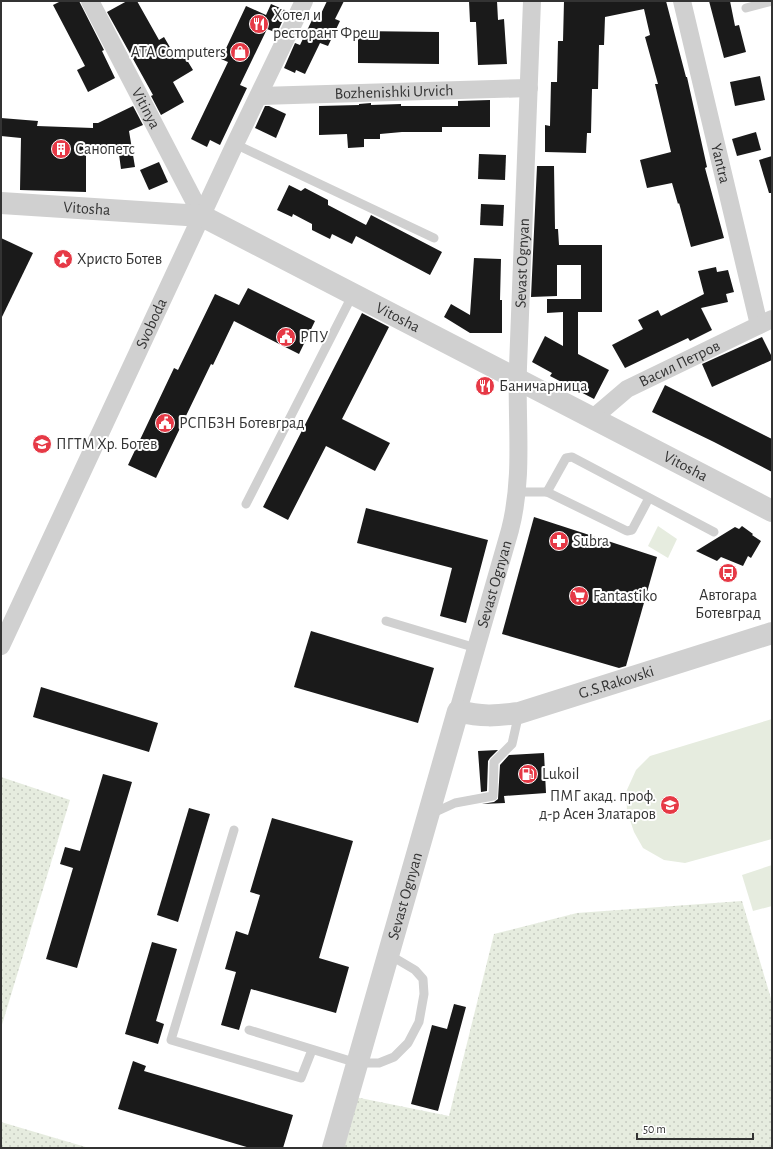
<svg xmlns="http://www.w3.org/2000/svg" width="773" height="1149" font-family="'Alegreya Sans',sans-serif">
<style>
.grass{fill:url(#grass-dots)}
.park{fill:#e6ecdf}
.building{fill:#1a1a1a}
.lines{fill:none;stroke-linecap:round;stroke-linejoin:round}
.service{stroke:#d0d0d0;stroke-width:9}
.minor{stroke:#d0d0d0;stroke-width:18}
.tertiary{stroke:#d0d0d0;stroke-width:22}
.labels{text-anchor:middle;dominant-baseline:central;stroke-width:4;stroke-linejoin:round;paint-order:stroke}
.poi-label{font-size:16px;fill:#333;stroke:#fff;text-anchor:start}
.street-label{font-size:16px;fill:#333;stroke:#fff}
</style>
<defs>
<pattern id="grass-dots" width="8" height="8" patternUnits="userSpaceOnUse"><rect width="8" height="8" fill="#e6ecdf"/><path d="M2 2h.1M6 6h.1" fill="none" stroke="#c6cbc0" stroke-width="1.8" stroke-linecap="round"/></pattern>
</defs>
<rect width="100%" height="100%" fill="#fff"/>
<!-- grass -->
<g class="grass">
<path d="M1 777 70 800 1 1028Z"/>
<path d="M742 901 772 1002V1148H341L355 1097 449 1116 494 934 577 913Z"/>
<path d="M1 1122 89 1148H1Z"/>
</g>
<!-- park -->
<g class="park">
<path d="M658 526 677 539 668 558 648 546Z"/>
<path d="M772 719V839L685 863 664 860 643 848 634 832 627 811 626 792 636 770 650 756Z"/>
<path d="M772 865V906L753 911 742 875Z"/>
</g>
<!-- building -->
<g class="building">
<path d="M61 1H79L104 50 102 51 115 78 88 92 77 70 85 66 53 5Z"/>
<path d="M127 1H137L159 40 164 37 175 56 182 52 193 70 173 82 184 102 161 115 151 96 153 95 107 12Z"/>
<path d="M327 1H344L335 19 340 21 328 46 320 43 305 74 296 70 295 73 284 68 295 43 300 45 313 18 318 20Z"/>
<path d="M469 1H497L498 20 504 19 507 64 478 65 476 22H470Z"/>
<path d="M564 1H666L686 77H687L707 167 705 168 724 238 691 247 679 203 678 204 672 183 647 188 640 160 671 152 655 84H658L645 37 650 35 644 9 605 17 604 45H599L598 89H592L591 133H587L586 153 545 152V125L550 126 551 82H557L558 41H563Z"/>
<path d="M709 1H730L735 26 739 25 746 52 724 58Z"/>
<path d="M271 4 287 11 277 33 267 29 240 85 247 88 220 145 210 140 207 147 191 139 228 62 221 59 246 6 266 15Z"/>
<path d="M358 31 439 32V64L358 63Z"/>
<path d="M760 76 765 100 735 106 730 82Z"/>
<path d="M490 100V127H442V132H402L380 134V139H364V147L348 148 347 134 319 135V106L359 105V104L371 103V105L401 104V106H458V101Z"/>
<path d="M133 106 143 125 129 131 135 167 121 169 118 147 86 145V192L20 190 21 138 1 136V118L38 121 37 126 93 128V123H98Z"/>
<path d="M265 106H269L286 114 276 138 255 128Z"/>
<path d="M756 132 761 150 737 156 732 139Z"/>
<path d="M479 154 506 155 505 180 478 179Z"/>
<path d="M772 156V193H769L759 160Z"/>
<path d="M159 162 168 182 149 190 140 170Z"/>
<path d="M537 166H554L555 229H558L559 245H602V312H578V354L609 370 594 399 550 376 552 373 532 362 545 336 563 346V312L547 313V299H581V265H557V296L531 297Z"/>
<path d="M289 185 301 191 305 188 328 200V205L366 225 371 215 442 252 430 275 356 236 352 244 332 234 330 239 312 230V224L293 214 292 217 277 210Z"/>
<path d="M481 204 504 205 503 226 480 225Z"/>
<path d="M1 238 33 253 1 319Z"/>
<path d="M474 258 501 259 500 300H502V333H470L444 317 451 304 470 315Z"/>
<path d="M716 267 717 272 728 270 734 292 726 294 728 302 701 308 712 330 690 341 688 338 625 368 612 345 643 329 638 320 658 310 661 316 704 294 698 271Z"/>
<path d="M248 288 315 321 299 354 234 321 213 365 211 364 156 478 128 465 174 368 178 370 215 294 239 305Z"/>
<path d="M362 313 389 327 342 419 390 443 375 471 326 446 288 520 263 507Z"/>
<path d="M762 337 772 357V360L712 387 702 364Z"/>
<path d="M665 385 772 439V472L714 442 652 412Z"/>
<path d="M366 508 488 540 466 623 440 616 452 568 357 543Z"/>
<path d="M534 517 657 557 626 666 619 668 502 634Z"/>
<path d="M742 526 753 534 752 535 761 541 751 558 748 556 743 566 721 557 717 561 696 551 735 527 739 529Z"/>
<path d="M311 631 434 668 418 723 294 687Z"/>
<path d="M41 687 158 723 149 752 33 717Z"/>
<path d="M498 750 490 758 488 761 487 791 481 792 478 751Z"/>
<path d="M544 753 546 793 504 796 505 803 482 804 494 802 498 799 500 765 509 755Z"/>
<path d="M103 774 132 782 77 968 46 959 73 868 60 864 65 847 80 851Z"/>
<path d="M189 808 210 814 178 922 157 915Z"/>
<path d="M272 818 353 841 319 958 349 967 336 1013 251 989 239 1030 221 1025 236 972 225 969 236 931 248 935 260 895 250 892Z"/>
<path d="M152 942 177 949 156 1021 164 1024 158 1044 125 1034Z"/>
<path d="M454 1004 466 1007 438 1111 411 1104 432 1025 447 1029Z"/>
<path d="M133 1061 146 1066 144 1071 293 1115 283 1148H250L118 1109Z"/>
</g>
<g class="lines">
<!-- service -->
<g class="service">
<path d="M746 8 772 1"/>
<path d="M235 144 434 238"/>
<path d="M517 492H547L627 531 632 530 649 498"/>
<path d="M547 492 566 458 572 457 714 532"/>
<path d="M246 504 353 294"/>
<path d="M386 621 476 648"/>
<path d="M431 814 455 803 493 796 494 762 512 744 519 713"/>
<path d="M234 830 171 1040 301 1078 312 1050"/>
<path d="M249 1030 357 1063H379L394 1057 408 1043 419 1022 424 994 423 979 415 970 388 954"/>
</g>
<!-- minor -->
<g class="minor">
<path id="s1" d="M90 1 202 216"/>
<path id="s2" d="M682 1 759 325"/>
<path id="s3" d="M260 96 529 88"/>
<path id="s4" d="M593 418 627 389 772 319"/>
<path id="s5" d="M1 646 235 144 304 1"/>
<path id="s6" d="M458 711 510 530C524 476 516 422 518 367 523 245 528 123 532 1"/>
</g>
<!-- tertiary -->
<g class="tertiary">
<path id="s7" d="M1 203 202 216 772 511"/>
<path id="s8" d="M333 1148 458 711C482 717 495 716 519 713L772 633"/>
</g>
</g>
<!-- icons -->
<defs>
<symbol id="restaurant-disc" viewBox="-11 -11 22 22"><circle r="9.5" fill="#e63946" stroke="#fff"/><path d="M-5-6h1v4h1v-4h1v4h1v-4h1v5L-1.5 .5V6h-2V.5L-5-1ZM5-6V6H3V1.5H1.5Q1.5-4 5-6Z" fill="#fff"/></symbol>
<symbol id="shop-disc" viewBox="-11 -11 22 22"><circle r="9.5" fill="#e63946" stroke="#fff"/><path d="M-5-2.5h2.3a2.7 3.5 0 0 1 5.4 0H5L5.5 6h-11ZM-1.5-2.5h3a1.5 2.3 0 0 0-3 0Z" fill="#fff"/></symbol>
<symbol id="building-disc" viewBox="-11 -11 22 22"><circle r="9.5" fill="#e63946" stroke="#fff"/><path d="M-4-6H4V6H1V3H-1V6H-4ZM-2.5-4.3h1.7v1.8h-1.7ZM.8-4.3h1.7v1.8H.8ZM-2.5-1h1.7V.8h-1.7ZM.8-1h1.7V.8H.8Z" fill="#fff"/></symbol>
<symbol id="sight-disc" viewBox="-11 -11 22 22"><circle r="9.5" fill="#e63946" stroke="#fff"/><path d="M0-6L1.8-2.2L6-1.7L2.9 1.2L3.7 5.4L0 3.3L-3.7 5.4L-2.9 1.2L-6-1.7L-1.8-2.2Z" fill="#fff"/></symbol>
<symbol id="civic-disc" viewBox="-11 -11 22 22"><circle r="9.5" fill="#e63946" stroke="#fff"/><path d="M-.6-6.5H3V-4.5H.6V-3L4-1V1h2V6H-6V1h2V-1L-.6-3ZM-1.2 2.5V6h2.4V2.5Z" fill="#fff"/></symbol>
<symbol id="school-disc" viewBox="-11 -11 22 22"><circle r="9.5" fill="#e63946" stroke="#fff"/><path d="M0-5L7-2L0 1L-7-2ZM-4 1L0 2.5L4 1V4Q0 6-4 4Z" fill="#fff"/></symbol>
<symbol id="pharmacy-disc" viewBox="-11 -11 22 22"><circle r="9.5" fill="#e63946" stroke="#fff"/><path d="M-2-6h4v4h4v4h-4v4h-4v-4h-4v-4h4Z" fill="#fff"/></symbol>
<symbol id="bus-disc" viewBox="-11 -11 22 22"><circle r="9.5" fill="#e63946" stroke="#fff"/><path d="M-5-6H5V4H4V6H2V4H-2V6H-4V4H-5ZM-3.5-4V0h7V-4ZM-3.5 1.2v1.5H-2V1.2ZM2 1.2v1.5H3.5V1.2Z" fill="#fff"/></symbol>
<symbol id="supermarket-disc" viewBox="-11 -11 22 22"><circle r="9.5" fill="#e63946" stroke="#fff"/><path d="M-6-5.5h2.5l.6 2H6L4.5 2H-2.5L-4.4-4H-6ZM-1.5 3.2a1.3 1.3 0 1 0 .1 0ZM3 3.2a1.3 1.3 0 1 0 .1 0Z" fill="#fff"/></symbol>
<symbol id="fuel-disc" viewBox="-11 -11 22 22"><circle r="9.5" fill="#e63946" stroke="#fff"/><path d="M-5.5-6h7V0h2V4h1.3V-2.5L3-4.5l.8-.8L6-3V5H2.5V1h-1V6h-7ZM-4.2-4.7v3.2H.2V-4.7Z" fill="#fff"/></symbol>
</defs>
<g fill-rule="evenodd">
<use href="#restaurant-disc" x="248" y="13" width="22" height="22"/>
<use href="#shop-disc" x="229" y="41" width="22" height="22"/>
<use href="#building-disc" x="50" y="138" width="22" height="22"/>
<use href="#sight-disc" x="52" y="248" width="22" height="22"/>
<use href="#civic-disc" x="275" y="326" width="22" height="22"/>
<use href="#restaurant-disc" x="474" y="375" width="22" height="22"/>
<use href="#civic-disc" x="154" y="412" width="22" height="22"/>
<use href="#school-disc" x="31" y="433" width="22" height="22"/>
<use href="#pharmacy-disc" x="548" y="530" width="22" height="22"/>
<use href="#bus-disc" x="717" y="562" width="22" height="22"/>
<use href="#supermarket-disc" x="568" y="585" width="22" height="22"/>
<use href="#fuel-disc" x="517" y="763" width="22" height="22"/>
<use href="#school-disc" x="659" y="794" width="22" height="22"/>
</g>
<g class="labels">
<!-- poi labels -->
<g class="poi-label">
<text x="273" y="15">Хотел и<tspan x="273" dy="18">ресторант Фреш</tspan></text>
<text x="226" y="52" text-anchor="end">ATA Computers</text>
<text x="75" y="149">Санопетс</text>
<text x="77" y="259">Христо Ботев</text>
<text x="300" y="337">РПУ</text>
<text x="499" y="386">Баничарница</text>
<text x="179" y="423">РСПБЗН Ботевград</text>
<text x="56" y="444">ПГТМ Хр. Ботев</text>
<text x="573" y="541">Subra</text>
<text x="728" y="595" text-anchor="middle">Автогара<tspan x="728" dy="18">Ботевград</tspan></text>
<text x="593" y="596">Fantastiko</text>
<text x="542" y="774">Lukoil</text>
<text x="656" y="796" text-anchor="end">ПМГ акад. проф.<tspan x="656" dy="18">д-р Асен Златаров</tspan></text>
</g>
<!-- street labels -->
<g class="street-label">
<text stroke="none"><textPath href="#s3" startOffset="134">Bozhenishki Urvich</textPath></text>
<text stroke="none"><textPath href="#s1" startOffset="121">Vitinya</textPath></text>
<text stroke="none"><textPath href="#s2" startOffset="167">Yantra</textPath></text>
<text stroke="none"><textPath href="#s7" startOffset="86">Vitosha</textPath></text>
<text stroke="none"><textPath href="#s6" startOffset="456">Sevast Ognyan</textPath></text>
<text stroke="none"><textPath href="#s7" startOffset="422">Vitosha</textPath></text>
<text stroke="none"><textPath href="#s5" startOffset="356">Svoboda</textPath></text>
<text stroke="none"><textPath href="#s4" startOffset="103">Васил Петров</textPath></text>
<text stroke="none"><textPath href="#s7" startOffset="746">Vitosha</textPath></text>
<text stroke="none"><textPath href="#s6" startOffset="132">Sevast Ognyan</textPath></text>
<text stroke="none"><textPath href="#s8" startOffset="618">G.S.Rakovski</textPath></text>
<text stroke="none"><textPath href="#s8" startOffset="262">Sevast Ognyan</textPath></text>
</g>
</g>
<!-- border -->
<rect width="773" height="1149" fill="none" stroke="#333333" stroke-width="4"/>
<!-- scale -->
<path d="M637 1133v6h116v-6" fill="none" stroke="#333333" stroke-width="2"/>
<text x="643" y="1133" font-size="12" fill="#333333" stroke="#ffffff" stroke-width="3" paint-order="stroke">50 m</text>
</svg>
